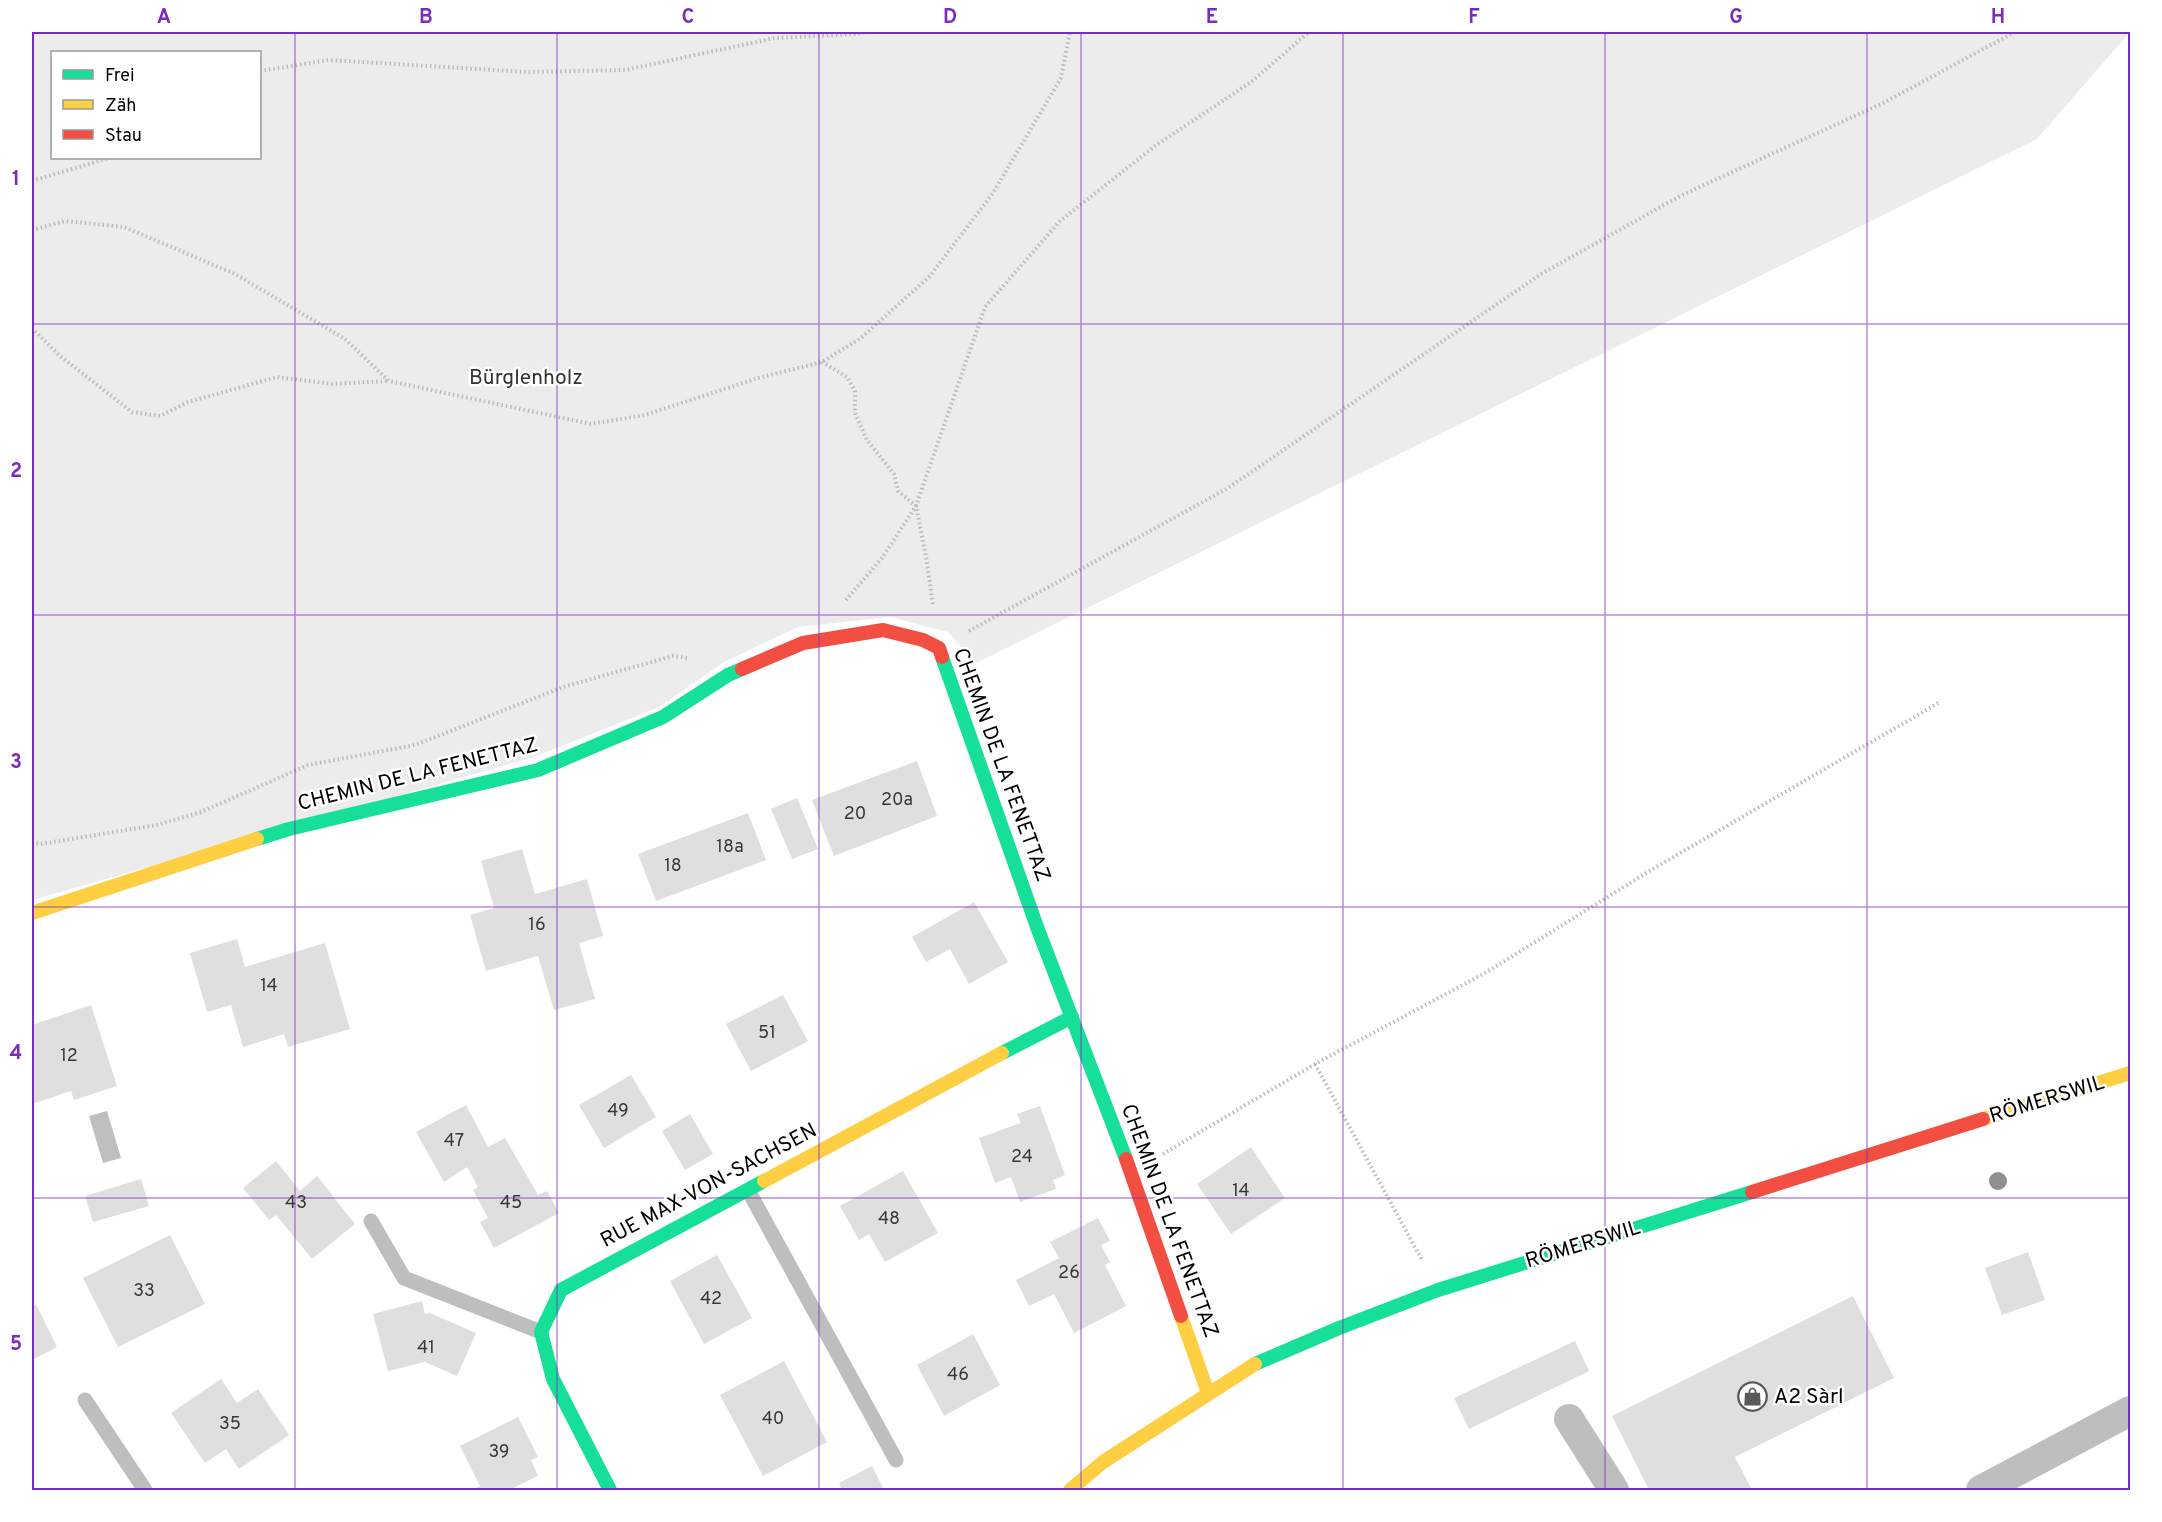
<svg xmlns="http://www.w3.org/2000/svg" width="2162" height="1522" font-family="Overpass,sans-serif">
<style>
.green{fill:#ececec;fill-rule:evenodd}
.water{fill:#bfbfbf}
.building{fill:#dfdfdf}
.lines{fill:none;stroke-linecap:round;stroke-linejoin:round}
.path{stroke:#b9b9b9;stroke-width:4;stroke-dasharray:1.5 3;stroke-linecap:butt}
.lane{stroke:#bebebe;stroke-width:15}
.street{stroke:#bebebe;stroke-width:30}
.fast{stroke:#16e098;stroke-width:14}
.slow{stroke:#ffcf43;stroke-width:14}
.jam{stroke:#f24e42;stroke-width:14}
.tree{fill:#8f8f8f}
.grid{fill:none;stroke:#7b2cbf;stroke-width:1.5;stroke-opacity:0.55}
.labels{text-anchor:middle;dominant-baseline:central;stroke-width:5;stroke-linejoin:round;paint-order:stroke}
.number-label{font-size:18px;fill:#383838}
.park-label{font-size:21px;fill:#333;stroke:#fff}
.street-label{font-size:21px;fill:#000;stroke:#fff}
.poi-label{font-size:21px;fill:#000;stroke:#fff;text-anchor:start}
.neatline{fill:none;stroke:#7b2cbf;stroke-width:2}
.grid-label{font-size:20px;text-anchor:middle;font-weight:bold;fill:#7b2cbf}
</style>
<rect width="100%" height="100%" fill="#fff"/>
<!-- green -->
<path class="green" d="M32 32H2130L2037 139 976 663 948 632 890 617 798 627 724 662 659 707 534 757 32 900ZM52 52H260V158H52Z"/>
<!-- water -->
<path class="water" d="M107 1111 121 1158 103 1163 89 1116Z"/>
<!-- building -->
<g class="building">
<path d="M917 761 937 816 834 856 812 800Z"/>
<path d="M797 798 818 849 792 859 771 809Z"/>
<path d="M748 813 766 860 656 901 638 854Z"/>
<path d="M522 849 535 894 587 879 603 936 579 943 595 999 554 1010 538 956 486 971 470 915 494 908 481 861Z"/>
<path d="M974 902 1008 962 969 984 950 949 926 962 912 937Z"/>
<path d="M237 939 245 967 325 943 350 1029 288 1047 284 1034 243 1047 231 1005 207 1012 190 953Z"/>
<path d="M783 995 808 1041 751 1071 726 1024Z"/>
<path d="M91 1005 117 1086 74 1100 71 1091 32 1104V1025Z"/>
<path d="M631 1075 656 1117 604 1148 579 1105Z"/>
<path d="M466 1105 488 1147 505 1138 538 1195 547 1191 559 1213 494 1248 480 1222 488 1218 473 1190 478 1187 467 1167 444 1182 416 1132Z"/>
<path d="M1040 1106 1065 1175 1053 1180 1056 1189 1020 1202 1011 1177 995 1183 979 1138 1021 1123 1017 1114Z"/>
<path d="M690 1114 713 1154 685 1170 662 1131Z"/>
<path d="M1251 1147 1285 1198 1231 1234 1197 1184Z"/>
<path d="M276 1161 300 1191 317 1176 355 1224 312 1259 276 1215 269 1220 243 1188Z"/>
<path d="M903 1171 938 1233 885 1262 869 1234 859 1240 840 1206Z"/>
<path d="M141 1179 149 1206 93 1222 85 1196Z"/>
<path d="M1098 1218 1110 1241 1101 1245 1110 1262 1105 1265 1126 1306 1074 1333 1054 1294 1029 1306 1016 1280 1059 1258 1050 1242Z"/>
<path d="M170 1235 205 1304 118 1347 83 1278Z"/>
<path d="M2028 1252 2045 1300 2002 1315 1985 1268Z"/>
<path d="M717 1255 752 1318 704 1344 670 1281Z"/>
<path d="M1853 1296 1894 1378 1735 1457 1752 1490H1649L1612 1416Z"/>
<path d="M422 1301 425 1314 430 1313 476 1333 457 1376 425 1362 388 1371 373 1314Z"/>
<path d="M36 1304 57 1347 32 1360V1307Z"/>
<path d="M973 1334 1000 1385 944 1416 917 1365Z"/>
<path d="M1575 1341 1589 1371 1469 1429 1454 1398Z"/>
<path d="M784 1361 827 1442 763 1476 720 1395Z"/>
<path d="M221 1379 237 1403 258 1389 289 1435 239 1469 226 1449 205 1463 171 1413Z"/>
<path d="M518 1417 538 1457 531 1460 538 1476 509 1490H472L480 1486 460 1446Z"/>
<path d="M872 1466 884 1490H842L839 1483Z"/>
</g>
<g class="lines">
<!-- path -->
<g class="path">
<path d="M260 71 329 60 527 72 625 70 775 38 855 34 867 32"/>
<path d="M32 181 109 158"/>
<path d="M32 230 65 221 124 227 235 274 345 339 389 381 591 424 645 415 758 378 822 362 861 338 930 276 993 193 1061 78 1070 32"/>
<path d="M32 328 60 356 132 412 160 416 188 402 277 377 332 384 388 381"/>
<path d="M822 362 847 377 855 391V413L867 440 894 474 898 491 916 506 927 562 933 606"/>
<path d="M846 600 882 558 916 506 985 307 1060 221 1155 146 1251 82 1309 32"/>
<path d="M969 631 1228 488 1541 274 1680 196 1883 103 2015 32"/>
<path d="M32 843 40 844 157 825 201 812 308 765 415 745 563 687 673 656 687 658"/>
<path d="M1315 1064 1422 1260"/>
<path d="M1163 1154 1315 1064 1487 972 1651 870 1940 702"/>
</g>
<!-- lane -->
<g class="lane">
<path d="M748 1190 896 1460"/>
<path d="M371 1221 404 1278 541 1332"/>
<path d="M85 1400 145 1490"/>
</g>
<!-- street -->
<g class="street">
<path d="M1569 1419 1614 1490"/>
<path d="M1981 1490 2130 1411"/>
</g>
<!-- fast -->
<g class="fast">
<path d="M942 657 1037 927 1126 1159"/>
<path d="M257 839 289 829 538 770 663 717 728 675 742 669"/>
<path d="M1002 1053 1072 1017"/>
<path d="M1255 1364 1339 1328 1438 1290 1752 1192"/>
<path d="M610 1490 553 1379 541 1332 561 1290 764 1181"/>
</g>
<!-- slow -->
<g class="slow">
<path d="M32 913 257 839"/>
<path d="M1983 1119 2130 1073"/>
<path d="M764 1181 1002 1053"/>
<path d="M1181 1316 1208 1393"/>
<path d="M1070 1490 1103 1462 1255 1364"/>
</g>
<!-- jam -->
<g class="jam">
<path d="M742 669 803 643 883 630 923 640 939 648 942 657"/>
<path d="M1126 1159 1181 1316"/>
<path d="M1752 1192 1983 1119"/>
</g>
</g>
<!-- trees -->
<circle class="tree" cx="1998" cy="1181" r="9"/>
<!-- grid -->
<path class="grid" d="M295 32V1490M557 32V1490M819 32V1490M1081 32V1490M1343 32V1490M1605 32V1490M1867 32V1490M32 324H2130M32 615H2130M32 907H2130M32 1198H2130"/>
<!-- icons -->
<defs>
<symbol id="shop-ring" viewBox="-11 -11 22 22"><circle r="9.5" fill="#fff" stroke="#595959" stroke-width="1.5"/><path d="M-5-2.5h2.3a2.7 3.5 0 0 1 5.4 0H5L5.5 6h-11ZM-1.5-2.5h3a1.5 2.3 0 0 0-3 0Z" fill="#595959"/></symbol>
</defs>
<g fill-rule="evenodd">
<use href="#shop-ring" x="1736" y="1380" width="33" height="33"/>
</g>
<g class="labels">
<!-- number labels -->
<g class="number-label">
<text x="897" y="800">20a</text>
<text x="855" y="814">20</text>
<text x="730" y="847">18a</text>
<text x="673" y="866">18</text>
<text x="537" y="925">16</text>
<text x="269" y="986">14</text>
<text x="767" y="1033">51</text>
<text x="69" y="1056">12</text>
<text x="618" y="1111">49</text>
<text x="454" y="1141">47</text>
<text x="1022" y="1157">24</text>
<text x="1241" y="1191">14</text>
<text x="296" y="1203">43</text>
<text x="511" y="1203">45</text>
<text x="889" y="1219">48</text>
<text x="1069" y="1273">26</text>
<text x="144" y="1291">33</text>
<text x="711" y="1299">42</text>
<text x="426" y="1348">41</text>
<text x="958" y="1375">46</text>
<text x="773" y="1419">40</text>
<text x="230" y="1424">35</text>
<text x="499" y="1452">39</text>
</g>
<!-- park labels -->
<g class="park-label">
<text x="526" y="378">Bürglenholz</text>
</g>
<!-- street labels -->
<g class="street-label">
<text transform="translate(1001 765) rotate(70)">CHEMIN DE LA FENETTAZ</text>
<text transform="translate(418 775) rotate(-14)">CHEMIN DE LA FENETTAZ</text>
<text transform="translate(2047 1100) rotate(-17)">RÖMERSWIL</text>
<text transform="translate(709 1186) rotate(-28)">RUE MAX-VON-SACHSEN</text>
<text transform="translate(1169 1221) rotate(70)">CHEMIN DE LA FENETTAZ</text>
<text transform="translate(1583 1245) rotate(-17)">RÖMERSWIL</text>
</g>
<!-- poi labels -->
<g class="poi-label">
<text x="1774" y="1397">A2 Sàrl</text>
</g>
</g>
<!-- border -->
<rect width="2162" height="1522" fill="none" stroke="#ffffff" stroke-width="66"/>
<!-- legend -->
<rect x="51" y="51" width="210" height="108" fill="#ffffff" stroke="#999999" stroke-width="1.5"/>
<rect x="63" y="70" width="30" height="9" fill="#16e098" stroke="#999999" stroke-width="1.5"/>
<text x="105" y="81" font-size="18" fill="#000000">Frei</text>
<rect x="63" y="100" width="30" height="9" fill="#ffcf43" stroke="#999999" stroke-width="1.5"/>
<text x="105" y="111" font-size="18" fill="#000000">Zäh</text>
<rect x="63" y="130" width="30" height="9" fill="#f24e42" stroke="#999999" stroke-width="1.5"/>
<text x="105" y="141" font-size="18" fill="#000000">Stau</text>
<rect x="33" y="33" width="2096" height="1456" class="neatline"/>
<g class="grid-label">
<text x="164" y="23">A</text>
<text x="426" y="23">B</text>
<text x="688" y="23">C</text>
<text x="950" y="23">D</text>
<text x="1212" y="23">E</text>
<text x="1474" y="23">F</text>
<text x="1736" y="23">G</text>
<text x="1998" y="23">H</text>
<text x="16" y="185">1</text>
<text x="16" y="477">2</text>
<text x="16" y="768">3</text>
<text x="16" y="1059">4</text>
<text x="16" y="1350">5</text>
</g>
</svg>
